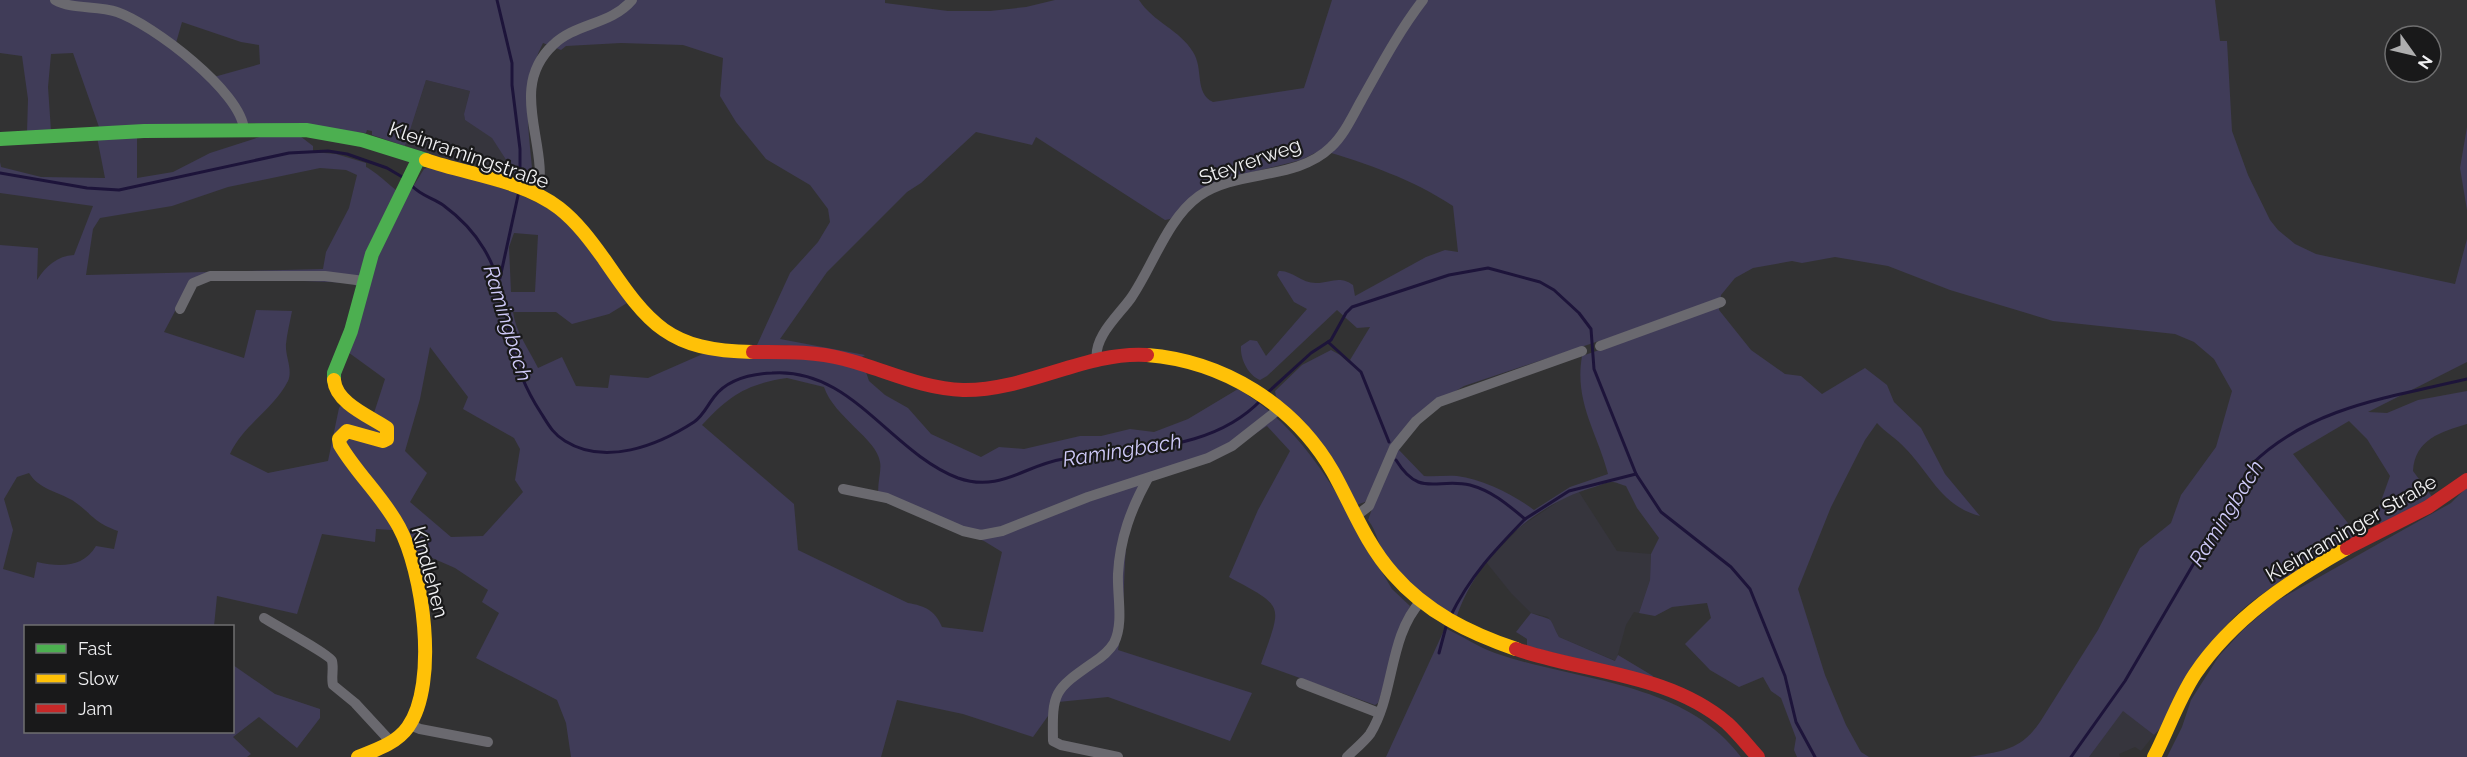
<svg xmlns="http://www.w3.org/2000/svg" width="2467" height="757" font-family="Raleway,sans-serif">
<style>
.built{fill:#36353d}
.green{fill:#403c58;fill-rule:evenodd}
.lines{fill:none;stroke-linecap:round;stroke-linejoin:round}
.stream{stroke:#1d143a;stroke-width:3}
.street{stroke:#6a696f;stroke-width:10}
.fast{stroke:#4caf50;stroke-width:14}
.slow{stroke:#ffc107;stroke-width:14}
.jam{stroke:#c62828;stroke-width:14}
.labels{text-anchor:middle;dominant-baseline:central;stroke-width:4.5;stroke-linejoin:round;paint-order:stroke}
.street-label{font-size:20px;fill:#f0f0f2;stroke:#19191a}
.water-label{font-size:21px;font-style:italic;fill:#cfcaf9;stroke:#19191a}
</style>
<rect width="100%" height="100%" fill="#323233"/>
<!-- built -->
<g class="built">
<path d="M426 80 470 91 464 114 465 120 492 137 519 180 515 183 405 146Z"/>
<path d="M1579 492 1617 551 1651 554 1650 580 1639 613 1634 612 1626 625 1616 661 1559 637 1548 617 1531 613 1511 593 1486 562 1520 527 1571 493Z"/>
<path d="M2123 710 2154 735 2141 751 2135 747 2119 754 2120 757H2089Z"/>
</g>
<!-- green -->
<g class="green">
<path d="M0 0H885V3L948 11H990L1026 7 1055 0H1139C1153 22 1180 30 1193 52 1204 69 1194 93 1213 102L1304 88 1332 0H2215L2220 41H2227L2232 131 2248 175 2270 220 2278 230 2295 244 2316 254 2455 284 2467 239V362L2368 412 2387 413 2418 400 2467 391V424C2441 432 2415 439 2413 471L2433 498 2381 526 2376 515 2390 476 2367 439 2349 421 2293 454 2359 537C2312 564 2258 588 2222 630 2196 661 2183 705 2154 735L2123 711 2089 757H1969C2001 751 2020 751 2040 722L2098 630 2140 548 2171 523 2181 495 2216 447 2232 391 2214 359 2194 342 2175 334 2053 321 1950 290 1888 266 1835 257 1802 263 1792 261 1753 268 1735 278 1721 295 1719 310 1751 350 1785 374 1801 376 1822 394 1865 368 1887 385 1894 402 1921 428 1945 474 1980 516C1941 506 1930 473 1905 448 1897 439 1885 432 1877 423L1865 440 1831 507 1798 589 1825 675 1846 725 1861 752 1869 757H1797L1794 750 1796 738 1781 698 1771 691 1763 677 1739 687 1710 670 1685 644 1711 618 1707 603 1672 607 1655 616 1639 613 1650 580 1651 554 1659 538 1637 508 1626 486C1622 485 1616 482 1613 482 1607 481 1596 487 1591 488 1531 506 1475 559 1456 619 1430 601 1404 584 1386 557 1378 545 1377 531 1368 520L1384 476 1398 449 1424 476C1435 477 1446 475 1457 476 1483 479 1514 495 1534 510L1570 487 1608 474C1597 432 1574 402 1582 356L1602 349 1599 341 1464 386 1421 412 1365 502 1356 505 1276 396 1275 391 1302 365 1331 350 1340 355 1354 367 1350 360 1370 327 1357 328 1337 310 1267 376 1260 380C1248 375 1240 359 1241 346L1250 340 1257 341 1266 356 1307 309 1294 302 1277 275 1279 271C1292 270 1301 283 1316 283 1331 283 1339 275 1353 285L1355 296 1426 257 1445 250 1458 252 1453 206C1414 180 1366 163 1321 150L1301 160 1228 178 1170 219 1165 220 1036 137 1032 145 976 132 921 183 907 192 827 272 780 339 865 355 860 358 786 345H757L790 273 818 242 830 222 828 209 810 185 766 159 736 122 720 96 723 58 683 45 621 43 566 46 561 50 543 43C520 87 529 131 533 178L530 182 519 180 492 138 465 120 464 114 470 91 426 80 405 146 372 135V131L367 130 366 133 252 123 99 127 73 53 51 54 48 87 51 131 27 133 28 99 22 56 0 53ZM182 22 241 42 259 45 260 64 214 77 176 43Z"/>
<path d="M2467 127V210L2460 168Z"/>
<path d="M137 134V178L173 172 210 153 269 134 300 136 313 146V152L336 154 366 163V167C374 170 396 191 406 198L424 169 430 167C468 179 522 190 555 213 587 234 606 273 627 303L609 314 572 324 556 312H513C516 333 529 349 538 368L562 357 576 386 608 388 610 375 648 378 705 353 825 359 866 372 869 381 885 395 908 408 931 434 981 457 999 447 1024 449 1080 436H1101L1130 429 1154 432 1188 419 1238 389C1315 435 1347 515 1392 589L1410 606 1378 703 1375 705 1261 664C1282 603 1286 608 1229 577L1258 510 1290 451 1267 426 1244 441 1148 481C1139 503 1129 524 1126 547 1123 582 1125 616 1118 650L1252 693 1230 741 1108 697 1058 702 1033 737 963 714 897 700 881 757H571L566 723 557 700 476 658 499 613 482 602 488 590 455 568 414 550 407 531 376 529 375 542 322 534 297 614 217 596 214 626H26V732H232L233 665 275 694 320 709V718L297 748 259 717 233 737 251 754 247 757H0V245L38 248 37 280C46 266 57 256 74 255L93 206 0 193V162L1 167 41 177 105 178 97 137ZM320 168 346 170 357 175 349 208 326 252 323 269 86 275 93 229 100 218 172 206 228 187ZM514 233 538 235 535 292H511L509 247ZM279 280 353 283 357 287 341 347 385 379 374 413 345 399 339 408 328 461 268 473 230 454C243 425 274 409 288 381 293 369 285 356 286 344 287 333 290 322 292 311L256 310 244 358 164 332 191 281ZM430 347 468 397 463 409 514 438 520 449 515 480 523 492 483 536 451 537 410 502 427 473 405 451 420 399ZM787 378 824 387C834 417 877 439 880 462 882 472 876 485 879 500L984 541 1002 552 983 632 942 627C935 610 925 606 908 603L798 550 794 504 702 425C729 396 746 384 787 378ZM29 473C39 489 56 491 72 500 92 513 92 522 118 531L114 549 96 546C83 568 60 567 37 562L34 578 3 569 13 530 4 499 17 477Z"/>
<path d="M2467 487V757H2167L2182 727 2191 700 2219 656 2243 630 2275 602 2451 503Z"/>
<path d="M1531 613C1556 622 1547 614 1559 637L1615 661 1618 655 1653 676 1652 678 1527 646V639L1516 632Z"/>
<path d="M1445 628C1462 636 1478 647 1495 653 1578 682 1684 681 1741 757H1386Z"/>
</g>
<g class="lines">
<!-- stream -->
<g class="stream">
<path d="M497 0 512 63V85L520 149V185"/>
<path d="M0 173 87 188 119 190 289 153 328 151 347 154 387 168 404 178"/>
<path d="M411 185C420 195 432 198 443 205 458 216 474 232 484 249 501 277 504 305 510 337 515 363 526 390 541 413 548 424 553 434 565 441 605 466 657 446 694 422 703 416 707 406 714 397 727 380 751 374 772 373 851 367 890 452 958 478 1000 493 1025 465 1063 459 1132 446 1210 454 1262 399"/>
<path d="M500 278 519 191"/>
<path d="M1328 342 1361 372 1389 442"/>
<path d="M1266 394 1311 353 1331 340 1346 313 1352 307 1449 275 1488 268 1540 282 1554 290 1579 313 1591 329 1594 369 1636 474 1661 512 1731 567 1750 589 1785 676 1796 722 1815 757"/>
<path d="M1396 460C1420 499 1437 477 1470 485 1492 491 1507 504 1525 519L1569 491 1636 474"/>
<path d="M1450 617C1470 576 1494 551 1525 519"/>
<path d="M1439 653 1447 623"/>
<path d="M2071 757 2125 681 2252 464C2310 407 2391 397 2467 379"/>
</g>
<!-- street -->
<g class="street">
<path d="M55 0C72 10 98 5 117 12 152 24 242 92 244 130"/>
<path d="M537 196C551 147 506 89 553 45 575 23 611 25 632 0"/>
<path d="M180 309 193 283 210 276H325L364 281"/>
<path d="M1600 346 1721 302"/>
<path d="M1097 360C1093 337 1119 315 1131 298 1153 266 1167 219 1199 196 1238 169 1296 181 1331 147 1344 135 1352 117 1361 101 1380 67 1399 31 1423 0"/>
<path d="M843 489 887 498 963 531 981 535 1002 531 1088 497 1208 458 1232 446 1279 409"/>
<path d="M1356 516 1369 506 1394 448 1416 421 1439 402 1582 351"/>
<path d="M264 618C275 625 330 655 332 661 334 669 331 677 333 685L355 703 391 742"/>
<path d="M1301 683 1379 713"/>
<path d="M410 725 420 729 488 742"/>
<path d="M1118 757 1061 745 1053 741C1052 691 1054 690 1094 662 1102 657 1109 651 1114 643 1124 623 1117 596 1118 574 1120 538 1131 509 1148 478"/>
<path d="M1347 757C1354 750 1364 742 1370 734 1395 694 1388 637 1421 601"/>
</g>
<!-- fast -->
<g class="fast">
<path d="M0 139 144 131 306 130 362 140 426 160"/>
<path d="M334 380V373L351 331 372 254 419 158"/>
</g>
<!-- slow -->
<g class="slow">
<path d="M426 160C469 175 523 180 559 208 577 222 591 241 604 259 649 325 669 351 753 352"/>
<path d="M1147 355C1223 361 1294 404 1333 472 1352 506 1366 544 1393 574 1426 612 1469 633 1516 649"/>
<path d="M334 380C336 403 369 416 387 428V439L383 441 347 431 339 439 340 445C357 474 383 497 399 527 423 571 439 683 408 727 397 743 376 750 358 757"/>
<path d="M2154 757C2168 730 2178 700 2195 674 2233 618 2289 581 2347 548"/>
</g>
<!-- jam -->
<g class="jam">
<path d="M753 352C783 352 814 351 844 359 883 369 922 389 963 390 1027 391 1086 351 1147 355"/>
<path d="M2347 548 2428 507 2467 480"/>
<path d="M1516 649C1586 673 1668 673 1727 723 1738 733 1748 746 1758 757"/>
</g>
</g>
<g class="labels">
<!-- street labels -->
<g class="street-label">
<text transform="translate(469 155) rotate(19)">Kleinramingstraße</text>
<text transform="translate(1250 161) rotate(-19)">Steyrerweg</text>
<text transform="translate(2351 528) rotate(-30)">Kleinraminger Straße</text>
<text transform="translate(430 572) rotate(75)">Kindlehen</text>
</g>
<!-- water labels -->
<g class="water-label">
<text transform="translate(508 323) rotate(73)">Ramingbach</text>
<text transform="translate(1122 450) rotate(-9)">Ramingbach</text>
<text transform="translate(2226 513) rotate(-58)">Ramingbach</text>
</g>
</g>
<!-- legend -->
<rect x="24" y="625" width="210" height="108" fill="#19191a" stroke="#6f6f70" stroke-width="1.5"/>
<rect x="36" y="644" width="30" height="9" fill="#4caf50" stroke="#6f6f70" stroke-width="1.5"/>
<text x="78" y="655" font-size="18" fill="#f0f0f2">Fast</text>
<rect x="36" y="674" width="30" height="9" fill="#ffc107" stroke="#6f6f70" stroke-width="1.5"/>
<text x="78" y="685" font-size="18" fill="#f0f0f2">Slow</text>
<rect x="36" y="704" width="30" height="9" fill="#c62828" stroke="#6f6f70" stroke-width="1.5"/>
<text x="78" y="715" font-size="18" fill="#f0f0f2">Jam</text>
<!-- north arrow -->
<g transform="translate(2413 54) rotate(124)"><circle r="28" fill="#19191a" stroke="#6f6f70" stroke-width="1.5"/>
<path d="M0-4.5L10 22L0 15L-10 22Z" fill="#aeaeaf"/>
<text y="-9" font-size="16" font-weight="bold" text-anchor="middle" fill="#f0f0f2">N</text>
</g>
</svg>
